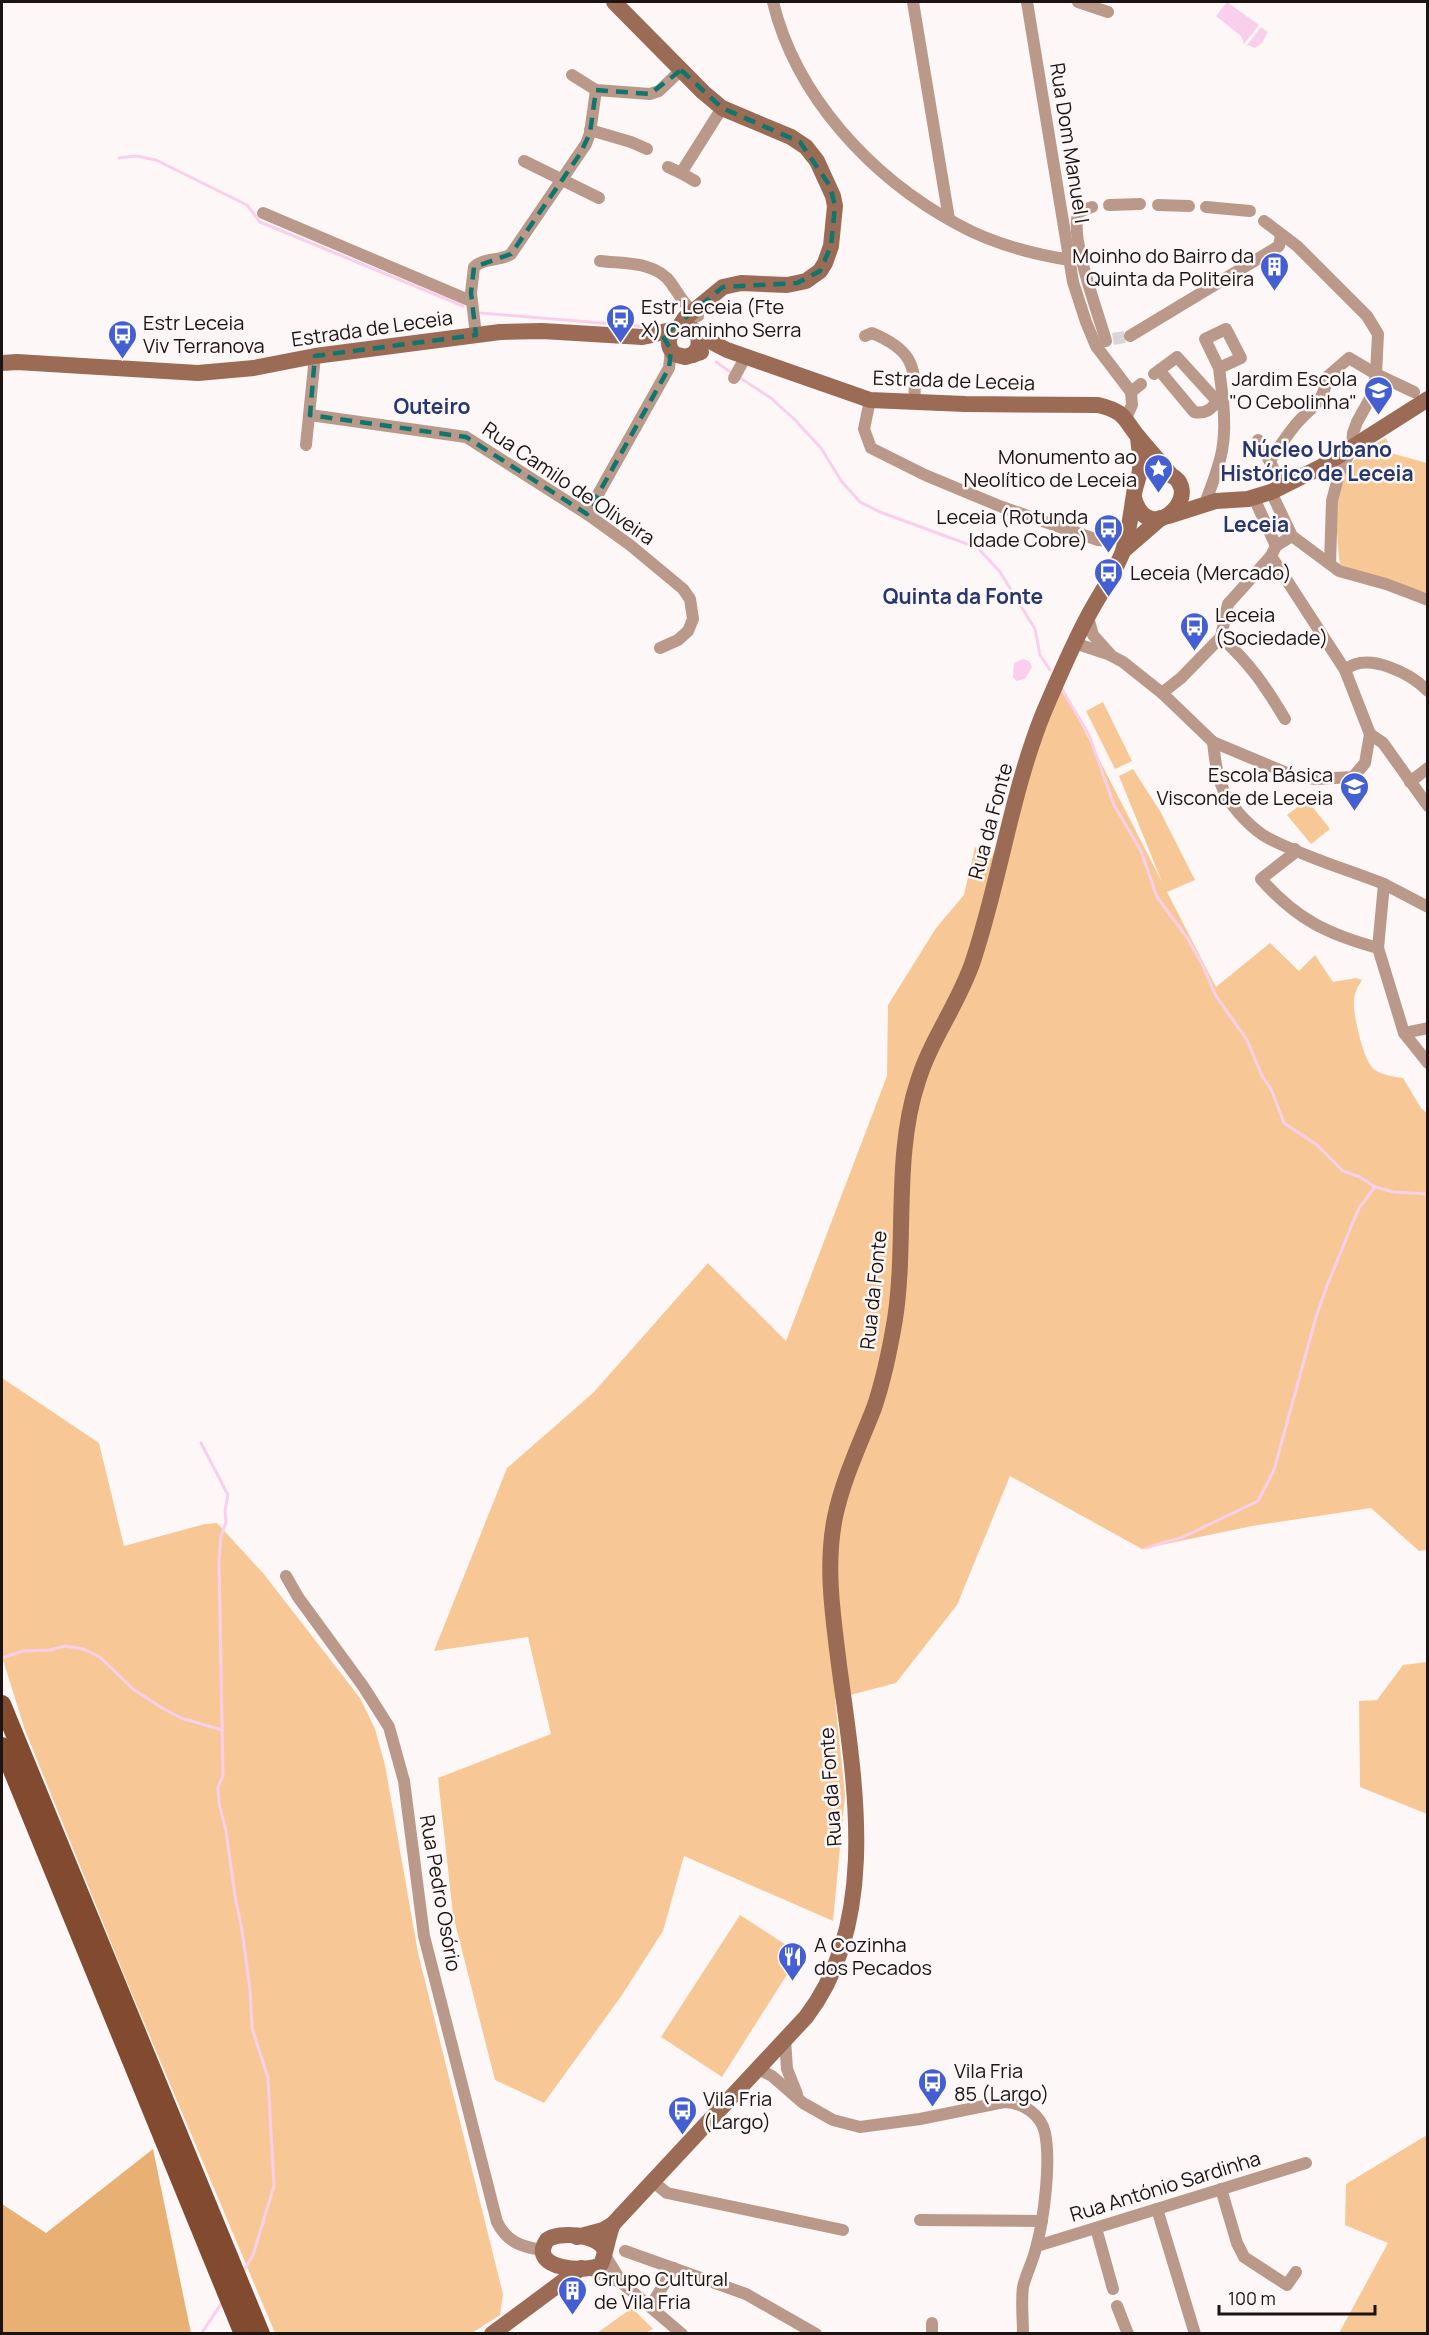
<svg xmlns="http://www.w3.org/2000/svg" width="1429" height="2335" font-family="Manrope,sans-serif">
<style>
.green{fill:#f7c895}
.forest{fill:#e8b072}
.water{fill:#f9cfec}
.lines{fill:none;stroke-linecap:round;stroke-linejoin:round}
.stream{stroke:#f9cfec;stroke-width:3}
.street-tunnel{stroke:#dbd6d5;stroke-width:12;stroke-dasharray:12 6;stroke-linecap:butt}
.street{stroke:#bb998a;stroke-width:12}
.secondary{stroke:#9b6b55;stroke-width:16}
.primary{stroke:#824a2f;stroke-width:18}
.marked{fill:none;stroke:#0f766e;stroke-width:4.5;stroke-dasharray:12 8;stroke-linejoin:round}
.labels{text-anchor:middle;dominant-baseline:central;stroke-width:5;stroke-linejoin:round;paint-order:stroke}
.street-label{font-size:20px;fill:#1c1313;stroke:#fdf8f7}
.poi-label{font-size:20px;fill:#1c1313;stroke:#fdf8f7;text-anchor:start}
.neighbourhood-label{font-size:21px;font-weight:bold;fill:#26366e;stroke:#fdf8f7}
</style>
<rect width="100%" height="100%" fill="#fdf8f7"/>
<!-- green -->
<g class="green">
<path d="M1386 438 1392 451 1391 453 1427 463V593L1340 566C1336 530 1330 480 1361 453 1368 447 1378 443 1386 438Z"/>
<path d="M1060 683 1162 882 1119 776 1133 769 1160 811 1195 880 1167 892 1216 987 1270 943 1299 971 1315 955 1333 982 1356 978 1362 980C1356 989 1353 997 1354 1007 1355 1021 1364 1063 1375 1070 1383 1075 1394 1077 1403 1078L1421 1108 1427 1113V1550L1419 1551 1371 1508 1252 1526 1142 1549 1010 1476 957 1605 896 1683 835 1699 845 1795 833 1921 684 1856 663 1931 622 1995 544 2103 495 2080 453 1915 438 1778 551 1734 528 1637 434 1651 507 1468 593 1393 708 1263 786 1341 887 1076 888 1005 936 928 964 895 975 847 991 859Z"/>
<path d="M1103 702 1132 761 1115 769 1086 711Z"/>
<path d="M1307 800 1330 829 1311 844 1287 815Z"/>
<path d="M2 1378 99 1443 124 1546 205 1524 217 1523 263 1573 360 1698 375 1729 385 1765 418 1953 503 2294 500 2315 472 2333H275L127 1982 25 1730 2 1657Z"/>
<path d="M1427 1662H1428L1427 1814 1360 1787 1359 1701 1377 1700 1403 1665Z"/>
<path d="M740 1915 800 1954 722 2077 661 2037Z"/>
<path d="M1427 2135V2333H1339L1388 2243 1345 2225 1346 2184Z"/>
<path d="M632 2308 653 2329 645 2333H597Z"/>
</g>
<!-- forest -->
<path class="forest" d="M153 2149 191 2333H2V2204L46 2233Z"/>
<!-- water -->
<g class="water">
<path d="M1227 2 1259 25 1244 44 1241 36 1216 16Z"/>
<path d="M1261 27 1268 32 1262 43 1255 48 1247 45Z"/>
<path d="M1023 659 1029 661 1032 667 1025 679 1016 681 1013 677 1014 663Z"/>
</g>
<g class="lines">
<!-- stream -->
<g class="stream">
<path d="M119 158 136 156 156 160 247 205 260 222 463 306"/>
<path d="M481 313 649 327"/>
<path d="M716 362 732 373"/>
<path d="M737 376 771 398 795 420 821 448 842 482 860 502 880 512 978 548 1000 572 1035 629 1040 655 1050 670"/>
<path d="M1063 691 1089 735 1114 805 1141 851 1157 897 1186 936 1202 964 1216 996 1247 1040 1262 1076 1271 1089 1284 1123 1317 1145 1343 1171 1360 1177 1375 1187 1394 1192 1428 1194"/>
<path d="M201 1443 228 1495 225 1511 226 1522 221 1536 219 1561 223 1776 218 1787 219 1803 226 1831 235 1896 242 1930 250 1989 252 2028 268 2078 274 2186 253 2255 243 2272"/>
<path d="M1146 1548 1183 1537 1258 1501 1274 1470 1316 1317 1328 1283 1359 1208 1375 1187"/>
<path d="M2 1658 23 1651 50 1650 65 1646 83 1649 100 1657 133 1689 162 1708 181 1718 222 1730"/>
<path d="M201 2334 223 2301"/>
</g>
<!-- street-tunnel -->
<path class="street-tunnel" d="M1113 339 1130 336"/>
<!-- street -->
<g class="street">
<path d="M773 2C796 97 872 178 957 224 991 243 1032 254 1070 260"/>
<path d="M913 2 949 219"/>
<path d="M1027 2 1073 282 1086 322 1096 346 1131 392 1132 405 1126 418"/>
<path d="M1078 2 1108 12"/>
<path d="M572 75 596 90"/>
<path d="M590 130 631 142 647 149"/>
<path d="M524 161 599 198"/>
<path d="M668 167 681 173"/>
<path d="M695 181 681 173 722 108"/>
<path d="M1109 205 1140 204"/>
<path d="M1158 205 1189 206"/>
<path d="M1092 207 1079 212C1068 236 1099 314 1106 341"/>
<path d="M1206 207 1250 211"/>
<path d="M263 213 471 301"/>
<path d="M1264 221 1297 246 1367 316 1378 334 1376 374 1372 395 1357 422 1353 433 1352 448 1339 474 1332 501 1330 564"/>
<path d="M600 261C623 264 656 261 671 283 680 296 685 306 698 316"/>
<path d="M476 335 471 293 474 267C484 257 499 262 511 254L586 144 590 133 596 90 650 94 659 91 681 70"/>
<path d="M865 336 872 333C908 348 918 364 914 402"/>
<path d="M1130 336 1279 246 1281 235"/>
<path d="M1154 374 1177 357 1217 401C1211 410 1205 414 1194 412L1159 370"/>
<path d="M734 378 746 356"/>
<path d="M1131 392 1141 384"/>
<path d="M870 400 864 429 871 448 925 475 1002 507 1098 540 1109 541 1126 534"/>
<path d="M1217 401 1223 400 1219 368 1205 339 1226 329 1241 358 1219 368"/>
<path d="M310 415 466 437 587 514 630 545 683 589 690 599 693 619 688 631 678 640 660 648"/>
<path d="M1258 440 1283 486"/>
<path d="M306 445 315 356"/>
<path d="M1271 459C1278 449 1285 438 1293 428 1308 408 1324 405 1327 377L1349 358 1376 374 1414 392"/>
<path d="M1271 492 1292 536 1276 546"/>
<path d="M1207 498C1222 459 1227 442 1223 400"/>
<path d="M1254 498 1276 546"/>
<path d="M587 514 665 375 669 368 671 350"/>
<path d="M1292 536 1339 571 1386 584 1428 600"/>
<path d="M1271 556 1345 670 1370 734 1383 743 1428 806"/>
<path d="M1088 617 1093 635 1110 654"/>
<path d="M1221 637 1228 604 1271 556 1276 546"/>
<path d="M1221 637C1251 665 1264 684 1285 719"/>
<path d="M1074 643 1108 654 1123 662 1162 693 1213 742 1294 776 1316 779 1353 777 1365 763 1370 734"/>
<path d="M1345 670C1367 651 1410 673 1428 691"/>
<path d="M1162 693 1181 678 1221 637"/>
<path d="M1213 742C1215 760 1217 779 1226 795 1234 810 1253 830 1268 838 1304 857 1346 869 1384 884"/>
<path d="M1410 782 1428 768"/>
<path d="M1295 849 1293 854 1261 879C1296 919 1327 934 1378 948"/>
<path d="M1428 907 1384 884 1378 948 1404 1033 1428 1063"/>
<path d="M1404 1033 1428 1028"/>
<path d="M286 1576 298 1597 363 1686 389 1727 404 1781 424 1936 497 2222C507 2242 521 2247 543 2250"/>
<path d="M785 2039 787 2069 797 2094"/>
<path d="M758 2069 772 2076 803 2103 833 2120 860 2127 920 2119 1004 2102C1022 2102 1041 2114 1045 2133 1051 2162 1044 2219 1036 2248 1033 2261 1026 2274 1023 2287 1021 2302 1023 2319 1023 2334"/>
<path d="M652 2181 667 2193 843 2230"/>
<path d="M1221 2189 1237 2243 1244 2257 1287 2285 1296 2272"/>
<path d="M1157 2209 1195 2334"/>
<path d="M920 2220 1042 2221"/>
<path d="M1096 2228 1113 2289"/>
<path d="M1037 2246 1306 2163"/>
<path d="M625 2251 746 2294 816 2334"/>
<path d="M605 2255 622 2283"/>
<path d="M589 2269 622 2283 682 2334"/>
<path d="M1117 2306 1128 2334"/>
<path d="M650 2307 674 2268"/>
<path d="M932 2323V2334"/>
</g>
<!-- secondary -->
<g class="secondary">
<path d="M614 2 703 92 722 108 791 137 806 147 817 161 833 196 835 206 831 246 825 263 820 271 806 281 797 283 787 285 741 283 723 287 685 318 679 327"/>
<path d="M674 330C667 338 667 346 674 354L685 357 701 352"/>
<path d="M698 335 727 350 870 400 965 404 1098 405C1127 412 1123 419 1140 439 1150 451 1161 463 1171 475"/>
<path d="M2 363 17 362 198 373 254 368 315 356 500 332 542 331 642 337C657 335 682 324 693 329L699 339 698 348 693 355"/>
<path d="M1134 498C1151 554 1214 483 1161 472"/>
<path d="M1169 516 1216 501 1248 499 1271 492 1321 467 1428 399"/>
<path d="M1123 551 1161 518"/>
<path d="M577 2237 603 2230 613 2224 806 2017C881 1920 854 1777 839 1665 833 1616 825 1566 835 1517 843 1479 860 1444 874 1408 884 1379 890 1349 895 1319 907 1242 893 1156 918 1081 931 1039 959 1003 973 961 1000 880 1011 794 1043 714 1057 681 1071 648 1088 616 1099 595 1115 573 1123 551 1129 533 1131 513 1134 494 1135 486 1139 478 1140 470 1141 460 1139 448 1138 437"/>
<path d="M604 2249C597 2234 559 2231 547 2240 526 2271 592 2273 601 2264 604 2260 609 2232 613 2224"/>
<path d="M492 2334 581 2268"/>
</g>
<!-- primary -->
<g class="primary">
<path d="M2 1704 261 2334"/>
<path d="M2 1746 243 2334"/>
</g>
</g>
<!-- marked area -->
<path class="marked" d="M681 70 722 108 800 142 830 186 835 206 831 246 820 271 797 283 723 287 663 336 671 350 669 368 587 514 466 437 310 415 315 356 476 335 471 293 474 267 511 254 580 154 590 133 596 90 650 94Z"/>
<!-- icons -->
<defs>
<symbol id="building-pin" viewBox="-11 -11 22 30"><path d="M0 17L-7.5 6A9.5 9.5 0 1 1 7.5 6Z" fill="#435fd2" stroke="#fdf8f7"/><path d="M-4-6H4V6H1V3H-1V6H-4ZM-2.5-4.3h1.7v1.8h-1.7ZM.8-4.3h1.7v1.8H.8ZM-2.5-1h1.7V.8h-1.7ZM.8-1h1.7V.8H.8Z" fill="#fff"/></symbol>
<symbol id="bus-pin" viewBox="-11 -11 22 30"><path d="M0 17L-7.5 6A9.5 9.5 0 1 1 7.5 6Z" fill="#435fd2" stroke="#fdf8f7"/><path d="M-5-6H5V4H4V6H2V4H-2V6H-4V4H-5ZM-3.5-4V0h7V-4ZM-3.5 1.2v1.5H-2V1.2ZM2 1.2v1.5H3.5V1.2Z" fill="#fff"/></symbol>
<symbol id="school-pin" viewBox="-11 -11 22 30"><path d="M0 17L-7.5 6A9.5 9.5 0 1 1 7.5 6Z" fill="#435fd2" stroke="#fdf8f7"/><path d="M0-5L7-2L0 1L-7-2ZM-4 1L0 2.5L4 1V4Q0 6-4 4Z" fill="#fff"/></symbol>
<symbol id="sight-pin" viewBox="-11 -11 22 30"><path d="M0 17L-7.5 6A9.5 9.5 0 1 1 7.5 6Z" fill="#435fd2" stroke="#fdf8f7"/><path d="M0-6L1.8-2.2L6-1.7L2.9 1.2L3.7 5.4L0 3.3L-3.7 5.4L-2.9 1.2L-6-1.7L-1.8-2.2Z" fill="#fff"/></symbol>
<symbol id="restaurant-pin" viewBox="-11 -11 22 30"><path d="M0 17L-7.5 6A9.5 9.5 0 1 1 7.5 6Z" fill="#435fd2" stroke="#fdf8f7"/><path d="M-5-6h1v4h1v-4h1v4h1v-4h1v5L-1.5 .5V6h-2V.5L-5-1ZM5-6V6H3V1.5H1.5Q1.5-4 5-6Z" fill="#fff"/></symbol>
</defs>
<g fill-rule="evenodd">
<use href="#building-pin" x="1258" y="250" width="33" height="45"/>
<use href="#bus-pin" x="604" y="302" width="33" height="45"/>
<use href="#bus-pin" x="106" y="318" width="33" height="45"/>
<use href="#school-pin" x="1362" y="374" width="33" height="45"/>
<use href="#sight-pin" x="1142" y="452" width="33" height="45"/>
<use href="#bus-pin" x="1092" y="512" width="33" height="45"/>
<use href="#bus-pin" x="1092" y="556" width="33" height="45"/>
<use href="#bus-pin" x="1178" y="610" width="33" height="45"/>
<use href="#school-pin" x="1338" y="770" width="33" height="45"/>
<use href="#restaurant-pin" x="776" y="1940" width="33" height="45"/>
<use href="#bus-pin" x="916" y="2066" width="33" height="45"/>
<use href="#bus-pin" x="666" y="2094" width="33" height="45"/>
<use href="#building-pin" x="556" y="2274" width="33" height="45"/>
</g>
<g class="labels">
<!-- street labels -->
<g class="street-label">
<text transform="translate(1070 143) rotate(81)">Rua Dom Manuel I</text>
<text transform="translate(372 328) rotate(-8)">Estrada de Leceia</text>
<text transform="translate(954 380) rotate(2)">Estrada de Leceia</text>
<text transform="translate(569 483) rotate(34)">Rua Camilo de Oliveira</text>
<text transform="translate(990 821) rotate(-75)">Rua da Fonte</text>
<text transform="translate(873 1290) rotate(-84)">Rua da Fonte</text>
<text transform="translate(830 1787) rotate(-94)">Rua da Fonte</text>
<text transform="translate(441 1893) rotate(80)">Rua Pedro Osório</text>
<text transform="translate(1165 2186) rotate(-17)">Rua António Sardinha</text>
</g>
<!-- poi labels -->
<g class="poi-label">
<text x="1254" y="255" text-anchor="end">Moinho do Bairro da<tspan x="1254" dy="23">Quinta da Politeira</tspan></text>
<text x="641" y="306">Estr Leceia (Fte<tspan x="641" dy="23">X) Caminho Serra</tspan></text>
<text x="143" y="322">Estr Leceia<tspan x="143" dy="23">Viv Terranova</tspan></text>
<text x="1357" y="378" text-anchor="end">Jardim Escola<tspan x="1357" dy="23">"O Cebolinha"</tspan></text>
<text x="1137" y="456" text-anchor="end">Monumento ao<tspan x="1137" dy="23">Neolítico de Leceia</tspan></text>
<text x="1088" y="516" text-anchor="end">Leceia (Rotunda<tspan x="1088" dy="23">Idade Cobre)</tspan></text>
<text x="1130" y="572">Leceia (Mercado)</text>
<text x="1215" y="614">Leceia<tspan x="1215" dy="23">(Sociedade)</tspan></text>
<text x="1333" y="774" text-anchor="end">Escola Básica<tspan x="1333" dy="23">Visconde de Leceia</tspan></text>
<text x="814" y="1944">A Cozinha<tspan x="814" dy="23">dos Pecados</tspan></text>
<text x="954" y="2070">Vila Fria<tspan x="954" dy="23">85 (Largo)</tspan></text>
<text x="703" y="2098">Vila Fria<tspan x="703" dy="23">(Largo)</tspan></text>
<text x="594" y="2278">Grupo Cultural<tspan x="594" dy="23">de Vila Fria</tspan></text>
</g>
<!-- neighbourhood labels -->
<g class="neighbourhood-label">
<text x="432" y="406">Outeiro</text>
<text x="1317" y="449">Núcleo Urbano<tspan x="1317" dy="24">Histórico de Leceia</tspan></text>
<text x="1256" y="524">Leceia</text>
<text x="963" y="596">Quinta da Fonte</text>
</g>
</g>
<!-- border -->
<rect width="1429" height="2335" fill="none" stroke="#1c1313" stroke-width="6"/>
<!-- scale -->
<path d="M1219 2305v9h156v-9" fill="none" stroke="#1c1313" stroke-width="3"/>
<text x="1228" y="2305" font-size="18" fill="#1c1313" stroke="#fdf8f7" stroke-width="4.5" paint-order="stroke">100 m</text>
</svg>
